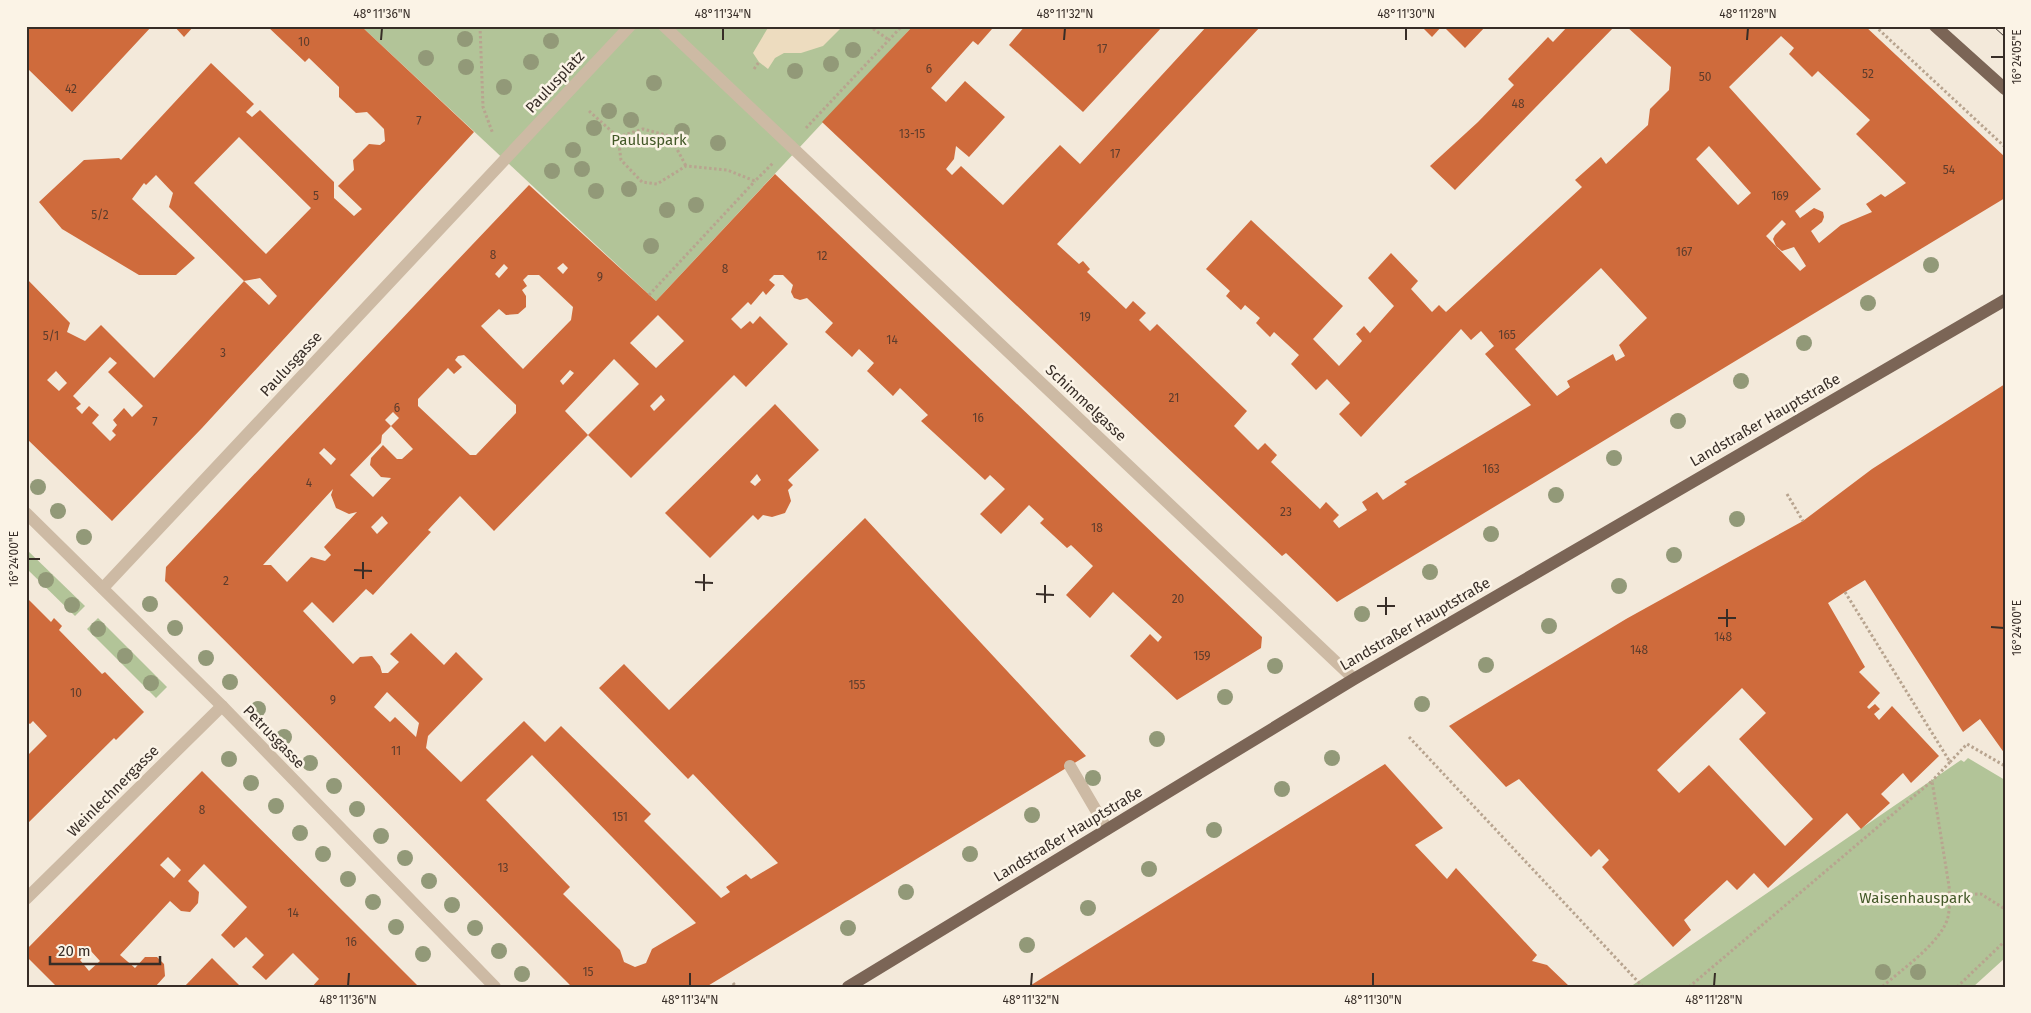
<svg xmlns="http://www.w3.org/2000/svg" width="2031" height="1013" font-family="'Fira Sans',sans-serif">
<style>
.green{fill:#b2c498}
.plaza{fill:#eddcbf}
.building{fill:#cf6b3c;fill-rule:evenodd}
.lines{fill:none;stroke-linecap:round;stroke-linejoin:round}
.path{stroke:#b8a48f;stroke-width:3;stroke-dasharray:2.5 2.5;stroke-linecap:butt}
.minor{stroke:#cdbaa4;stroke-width:12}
.major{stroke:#7b6556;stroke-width:12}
.tram{stroke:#372d27;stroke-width:1}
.tree{fill:#929978}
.ticks{fill:none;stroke:#372d27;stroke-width:2}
.labels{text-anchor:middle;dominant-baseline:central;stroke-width:5;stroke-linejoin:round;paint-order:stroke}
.number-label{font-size:12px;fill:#5d3c2c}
.street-label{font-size:15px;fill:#372d27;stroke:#fbf3e6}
.park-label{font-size:15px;fill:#435828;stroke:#fbf3e6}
.neatline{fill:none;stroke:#372d27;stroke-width:2}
.ticks-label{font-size:12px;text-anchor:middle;fill:#372d27}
</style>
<rect width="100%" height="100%" fill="#f3e9da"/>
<!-- green -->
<g class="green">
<path d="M361 26H913L656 301Z"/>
<path d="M26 549 85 606 75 616 26 568Z"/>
<path d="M98 618 167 687 156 698 87 629Z"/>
<path d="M1968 758 2005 780V958L1973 987H1630L1961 760 1964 762Z"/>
</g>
<!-- plaza -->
<path class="plaza" d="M769 26H843L823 46 801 53H784L775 58 768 69 759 62 753 53Z"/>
<!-- building -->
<g class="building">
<path d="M26 26H85L86 28 88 26H152L72 112 26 67Z"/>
<path d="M174 26H194L184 37Z"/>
<path d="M267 26H361L474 132 202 428 112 521 26 438V278L70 323 67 332 85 341 101 325 154 378 244 281 169 207 173 193 156 175 146 185 144 183 132 199 195 258 176 275H139L62 229 39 202 84 160 119 158 121 160 211 63 254 104 246 112 252 117 260 110 334 182V198L354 216 362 209 338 186 354 170 353 160 369 144 380 145 385 141 384 129 367 112 356 113 339 97V87L309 58 305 62ZM239 137 311 208 266 254 194 183ZM260 278 277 296 269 305 244 281ZM110 357 117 363 108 372 143 406 132 417 124 408 113 420 117 425 112 431 116 435 110 441 92 423 99 415 89 406 82 414 76 408 81 404 73 396ZM56 371 67 383 59 391 47 380Z"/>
<path d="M913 26H989L992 29 978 45 973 41 931 88 946 102 965 81 1005 117 969 157 956 146 954 159 946 169 952 175 961 166 1003 205 1060 145 1080 164 1207 26H1261L1057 244 1079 264 1083 261 1090 269 1087 272 1126 309 1133 301 1146 313 1139 320 1150 331 1157 324 1247 411 1234 426 1258 450 1265 443 1277 455 1271 462 1320 509 1326 502 1339 515 1333 521 1339 528 1367 510 1362 502 1377 492 1383 500 1407 484 1404 482 1531 405 1485 354 1494 346 1481 331 1471 340 1461 329 1361 437 1339 414 1350 403 1327 379 1316 390 1291 364 1299 355 1274 332 1270 337 1256 323 1260 318 1245 305 1241 310 1226 296 1230 291 1206 269 1251 220 1343 306 1313 339 1339 366 1362 341 1356 334 1364 326 1370 333 1394 306 1368 278 1391 253 1418 281 1411 289 1432 312 1439 305 1446 312 1582 187 1575 180 1601 157 1606 164 1648 125 1650 109 1669 90 1671 67 1626 26H1865L2005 157V198L1337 602 1286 553 1282 556 822 122ZM1781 36 1794 48 1789 54 1812 77 1818 71 1870 120 1856 134 1906 183 1885 197 1881 194 1866 204 1872 212 1841 225 1819 243 1811 231 1822 222 1824 217 1823 212 1814 208 1800 218 1795 211 1821 189 1729 87ZM1709 146 1751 193 1738 205 1696 159ZM1782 220 1786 224 1775 235 1773 239 1776 246 1782 251 1794 247 1806 266 1800 271 1766 236ZM1601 268 1647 318 1619 345 1625 356 1616 361 1613 354 1567 381 1570 387 1557 396 1515 349Z"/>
<path d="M1025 26H1163L1083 112 1009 45Z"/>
<path d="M1421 26H1442L1432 37Z"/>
<path d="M1443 26H1486L1465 48Z"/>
<path d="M1568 26H1615L1455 190 1430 166 1478 122 1514 85 1508 79 1548 37 1553 42Z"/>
<path d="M775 174 1262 637 1261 648 1177 700 1130 656 1150 634 1158 642 1162 637 1113 592 1090 618 1066 595 1093 566 1071 545 1067 548 1040 523 1044 519 1029 505 1001 534 980 514 1005 489 990 475 985 480 921 421 928 415 900 388 893 396 867 371 874 363 859 349 852 357 825 332 833 323 807 298 800 300 794 298 791 292 793 285 783 275H774L769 280 775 285 766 295 763 291 751 305 748 302 731 319 741 329 750 321 753 324 760 316 788 344 746 387 734 375 631 478 588 435 639 384 614 359 565 411 588 435 494 531 460 496 428 530 431 532 373 595 366 589 333 623 312 602 303 611 353 664 360 657 372 656 380 666 382 673H388L399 662 390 654 411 633 444 665 456 652 483 679 428 736 426 748 461 782 524 721 545 742 561 726 651 814 644 821 721 898 730 892 726 887 746 874 751 879 778 863 693 774 688 779 599 688 624 664 669 710 865 518 1086 756 706 987H572L165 581 166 567 529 185 656 301ZM563 263 568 268 563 274 557 268ZM504 264 508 268 499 278 495 274ZM528 275H539L573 307 571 320 523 369 481 326 499 309 506 315 518 314 526 307V296L522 290 527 286 523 280ZM658 315 684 341 656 368 630 343ZM464 355 516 405V413L476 455H470L418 406V399L448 368 454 374 462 367 455 360 458 356ZM570 370 574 373 563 385 560 381ZM661 395 665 400 654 411 650 406ZM393 412 399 418 391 426 413 449 402 459H397L383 445 371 458 370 465 381 477 391 478 373 497 350 475 381 443 382 435 391 426 385 420ZM324 448 336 459 331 465 319 453ZM333 489 331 495 336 508 349 514 357 512 324 547 331 555 325 561 311 557 287 582 271 565H263ZM382 516 388 523 377 534 371 527ZM387 692 419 723 416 737 395 717 390 722 374 707ZM532 755 696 923 652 949 646 963 635 967 624 962 620 950 563 894 570 887 486 800Z"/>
<path d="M2005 384V754L1980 719 1963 732 1865 580 1845 592 1828 603 1865 667 1859 672 1880 693 1867 707 1869 709 1875 704 1880 709 1874 714 1879 720 1892 706 1939 756 1911 783 1903 773 1881 794 1890 803 1861 829 1847 813 1768 888 1754 873 1737 890 1727 880 1684 920 1691 930 1673 947 1602 867 1609 860 1599 849 1591 857 1519 779 1506 787 1449 726 1626 619 1803 521 1872 469ZM1742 688 1766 713 1739 739 1813 819 1785 846 1709 765 1679 793 1657 770Z"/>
<path d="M775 404 819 450 788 480 793 485 788 490 791 501 785 513 772 517 763 515 758 520 753 515 710 558 665 513ZM757 474 761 480 755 486 750 482Z"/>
<path d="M26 597 51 622 54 618 62 626 59 630 102 674 105 672 144 712 116 740 114 738 26 825V752L29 754 47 736 33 721 30 724 26 721Z"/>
<path d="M1385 764 1443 828 1415 845 1447 879 1456 868 1537 955 1532 961 1547 965 1570 987H1028Z"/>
<path d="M202 771 351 919 419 987H312L319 979 293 953 266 980 252 967 264 955 246 937 234 948 221 935 247 907 204 864 188 881 199 892 198 903 190 912 181 911 170 901 120 955 135 968 145 957H157L164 964 165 976 155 987H57L26 956V950ZM168 857 181 870 174 878 160 865ZM90 950 100 961 89 971 80 960Z"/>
<path d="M212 958 239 985 237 987H184Z"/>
</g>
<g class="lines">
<!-- path -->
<g class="path">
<path d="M480 26 483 107 493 134"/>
<path d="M869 26 889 40"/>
<path d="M1875 26 2005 147"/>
<path d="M754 69 759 62"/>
<path d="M589 111 618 137 621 160 642 182 657 184 686 166 727 170 755 181 773 163"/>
<path d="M806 128 902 26"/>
<path d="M618 137 643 129 670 136 686 166"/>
<path d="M649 295 755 181"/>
<path d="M1787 494 1803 521"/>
<path d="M1845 592 1950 762 1932 781"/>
<path d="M1409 737 1643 987"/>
<path d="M1950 762 1967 744 2005 766"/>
<path d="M1950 895 1981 894 2005 909"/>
<path d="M733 983 736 987"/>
<path d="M1689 987 1932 781 1949 886C1950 897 1950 907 1948 917 1942 942 1901 970 1882 987"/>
<path d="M1957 987 2005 941"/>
</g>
<!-- minor -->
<g class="minor">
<path d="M664 26 1354 679"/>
<path d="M26 513 222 706 495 987"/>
<path d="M103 588 630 26"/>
<path d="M1070 766 1107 829"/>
<path d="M26 899 222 706"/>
</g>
<!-- major -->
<g class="major">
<path d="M1935 26 2005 89"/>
<path d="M848 987 1354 679 2005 300"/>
</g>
<!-- tram -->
<path class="tram" d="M1993 26 2005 37"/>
</g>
<!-- trees -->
<g class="tree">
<circle cx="465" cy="39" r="8"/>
<circle cx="551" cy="41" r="8"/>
<circle cx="853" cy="50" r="8"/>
<circle cx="426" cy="58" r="8"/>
<circle cx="531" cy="62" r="8"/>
<circle cx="831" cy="64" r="8"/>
<circle cx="466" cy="67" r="8"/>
<circle cx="795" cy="71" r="8"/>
<circle cx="654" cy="83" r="8"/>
<circle cx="504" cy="87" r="8"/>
<circle cx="609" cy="111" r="8"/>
<circle cx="631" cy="120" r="8"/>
<circle cx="594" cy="128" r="8"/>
<circle cx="682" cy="131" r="8"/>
<circle cx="718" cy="143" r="8"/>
<circle cx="573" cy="150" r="8"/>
<circle cx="582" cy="169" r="8"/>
<circle cx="552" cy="171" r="8"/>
<circle cx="629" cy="189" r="8"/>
<circle cx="596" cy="191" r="8"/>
<circle cx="696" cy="205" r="8"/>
<circle cx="667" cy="210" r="8"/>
<circle cx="651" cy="246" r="8"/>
<circle cx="1931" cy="265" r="8"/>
<circle cx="1868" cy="303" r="8"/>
<circle cx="1804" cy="343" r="8"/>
<circle cx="1741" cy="381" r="8"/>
<circle cx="1678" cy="421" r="8"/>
<circle cx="1614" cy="458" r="8"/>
<circle cx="38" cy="487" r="8"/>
<circle cx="1556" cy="495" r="8"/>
<circle cx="58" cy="511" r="8"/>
<circle cx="1737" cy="519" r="8"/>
<circle cx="1491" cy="534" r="8"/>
<circle cx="84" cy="537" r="8"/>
<circle cx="1674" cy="555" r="8"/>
<circle cx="1430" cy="572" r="8"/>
<circle cx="46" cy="580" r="8"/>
<circle cx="1619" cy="586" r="8"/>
<circle cx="150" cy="604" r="8"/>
<circle cx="72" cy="605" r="8"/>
<circle cx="1362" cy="614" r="8"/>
<circle cx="1549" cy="626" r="8"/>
<circle cx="175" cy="628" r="8"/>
<circle cx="98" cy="629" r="8"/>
<circle cx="125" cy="656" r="8"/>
<circle cx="206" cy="658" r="8"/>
<circle cx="1486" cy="665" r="8"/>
<circle cx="1275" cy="666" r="8"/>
<circle cx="230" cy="682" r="8"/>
<circle cx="151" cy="683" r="8"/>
<circle cx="1225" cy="697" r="8"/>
<circle cx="1422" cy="704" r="8"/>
<circle cx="258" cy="709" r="8"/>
<circle cx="284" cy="737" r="8"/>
<circle cx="1157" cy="739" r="8"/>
<circle cx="1332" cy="758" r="8"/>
<circle cx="229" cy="759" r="8"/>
<circle cx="310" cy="763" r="8"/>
<circle cx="1093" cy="778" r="8"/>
<circle cx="251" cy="783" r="8"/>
<circle cx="334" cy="786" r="8"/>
<circle cx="1282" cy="789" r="8"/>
<circle cx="276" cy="806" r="8"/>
<circle cx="357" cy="809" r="8"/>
<circle cx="1032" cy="815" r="8"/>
<circle cx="1214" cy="830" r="8"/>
<circle cx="300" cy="833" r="8"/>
<circle cx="381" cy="836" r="8"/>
<circle cx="323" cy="854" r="8"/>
<circle cx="970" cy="854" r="8"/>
<circle cx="405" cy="858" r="8"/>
<circle cx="1149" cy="869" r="8"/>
<circle cx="348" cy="879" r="8"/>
<circle cx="429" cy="881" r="8"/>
<circle cx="906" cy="892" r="8"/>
<circle cx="373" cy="902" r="8"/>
<circle cx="452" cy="905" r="8"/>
<circle cx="1088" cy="908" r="8"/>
<circle cx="396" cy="927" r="8"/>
<circle cx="475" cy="928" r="8"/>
<circle cx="848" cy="928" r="8"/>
<circle cx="1027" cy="945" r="8"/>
<circle cx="499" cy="951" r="8"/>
<circle cx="423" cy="954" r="8"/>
<circle cx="1883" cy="972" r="8"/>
<circle cx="1918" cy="972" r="8"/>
<circle cx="522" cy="974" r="8"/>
</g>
<!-- ticks -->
<path class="ticks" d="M381 40 382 28M723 40V28M1064 40 1065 28M1406 40V28M1747 40 1748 28M1991 57H2004M28 559H40M354 570 372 571M363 579V562M695 582 713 583M704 591V574M1036 594 1054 595M1045 603V585M1377 606H1395M1386 615V597M1718 618H1736M1727 627V609M1991 627 2004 628M348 986 349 973M690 986V973M1031 986 1032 973M1373 986V973M1714 986 1715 973"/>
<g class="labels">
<!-- number labels -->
<g class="number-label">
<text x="304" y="42">10</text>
<text x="1102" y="49">17</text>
<text x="929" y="69">6</text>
<text x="1868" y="74">52</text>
<text x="1705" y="77">50</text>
<text x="71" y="89">42</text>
<text x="1518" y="104">48</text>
<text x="419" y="121">7</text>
<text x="912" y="134">13-15</text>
<text x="1115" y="154">17</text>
<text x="1949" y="170">54</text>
<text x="316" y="196">5</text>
<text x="1780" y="196">169</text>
<text x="100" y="215">5/2</text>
<text x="1684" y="252">167</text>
<text x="493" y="255">8</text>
<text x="822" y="256">12</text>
<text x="725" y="269">8</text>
<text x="600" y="277">9</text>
<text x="1085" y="317">19</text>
<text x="1507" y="335">165</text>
<text x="51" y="336">5/1</text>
<text x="892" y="340">14</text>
<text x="223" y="353">3</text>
<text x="1174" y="398">21</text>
<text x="397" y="408">6</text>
<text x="978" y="418">16</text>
<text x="155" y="422">7</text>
<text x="1491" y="469">163</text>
<text x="309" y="483">4</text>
<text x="1286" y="512">23</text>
<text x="1097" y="528">18</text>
<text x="226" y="581">2</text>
<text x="1178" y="599">20</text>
<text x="1723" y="637">148</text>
<text x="1639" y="650">148</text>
<text x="1202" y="656">159</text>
<text x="857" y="685">155</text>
<text x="76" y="693">10</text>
<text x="333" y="700">9</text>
<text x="396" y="751">11</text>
<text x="202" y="810">8</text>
<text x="620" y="817">151</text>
<text x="503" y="868">13</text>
<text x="293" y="913">14</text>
<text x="351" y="942">16</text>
<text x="588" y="972">15</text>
</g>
<!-- street labels -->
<g class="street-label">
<text transform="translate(555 82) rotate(-47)">Paulusplatz</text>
<text transform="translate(291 364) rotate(-47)">Paulusgasse</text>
<text transform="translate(1086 403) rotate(43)">Schimmelgasse</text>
<text transform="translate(1765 420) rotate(-30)">Landstraßer Hauptstraße</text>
<text transform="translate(1415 624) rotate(-30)">Landstraßer Hauptstraße</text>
<text transform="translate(274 737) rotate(46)">Petrusgasse</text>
<text transform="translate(113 791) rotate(-45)">Weinlechnergasse</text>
<text transform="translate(1068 834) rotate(-31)">Landstraßer Hauptstraße</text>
</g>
<!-- park labels -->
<g class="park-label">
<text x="649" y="140">Pauluspark</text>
<text x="1915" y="898">Waisenhauspark</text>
</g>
</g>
<!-- border -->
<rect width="2031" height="1013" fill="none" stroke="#fbf3e6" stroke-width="55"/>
<!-- scale -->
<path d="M50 956v8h110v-8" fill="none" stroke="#372d27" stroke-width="2.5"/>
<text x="58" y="956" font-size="15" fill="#372d27" stroke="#fbf3e6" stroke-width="4" paint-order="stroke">20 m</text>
<rect x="28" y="28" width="1976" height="958" class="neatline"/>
<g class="ticks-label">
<text x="382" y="18">48°11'36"N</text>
<text x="723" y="18">48°11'34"N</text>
<text x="1065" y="18">48°11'32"N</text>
<text x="1406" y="18">48°11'30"N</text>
<text x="1748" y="18">48°11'28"N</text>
<text transform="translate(2017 57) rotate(-90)" y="4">16°24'05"E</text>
<text transform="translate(14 559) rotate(-90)" y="4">16°24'00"E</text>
<text transform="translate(2017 628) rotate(-90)" y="4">16°24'00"E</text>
<text x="348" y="1004">48°11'36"N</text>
<text x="690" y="1004">48°11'34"N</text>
<text x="1031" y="1004">48°11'32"N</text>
<text x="1373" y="1004">48°11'30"N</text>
<text x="1714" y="1004">48°11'28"N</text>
</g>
</svg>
